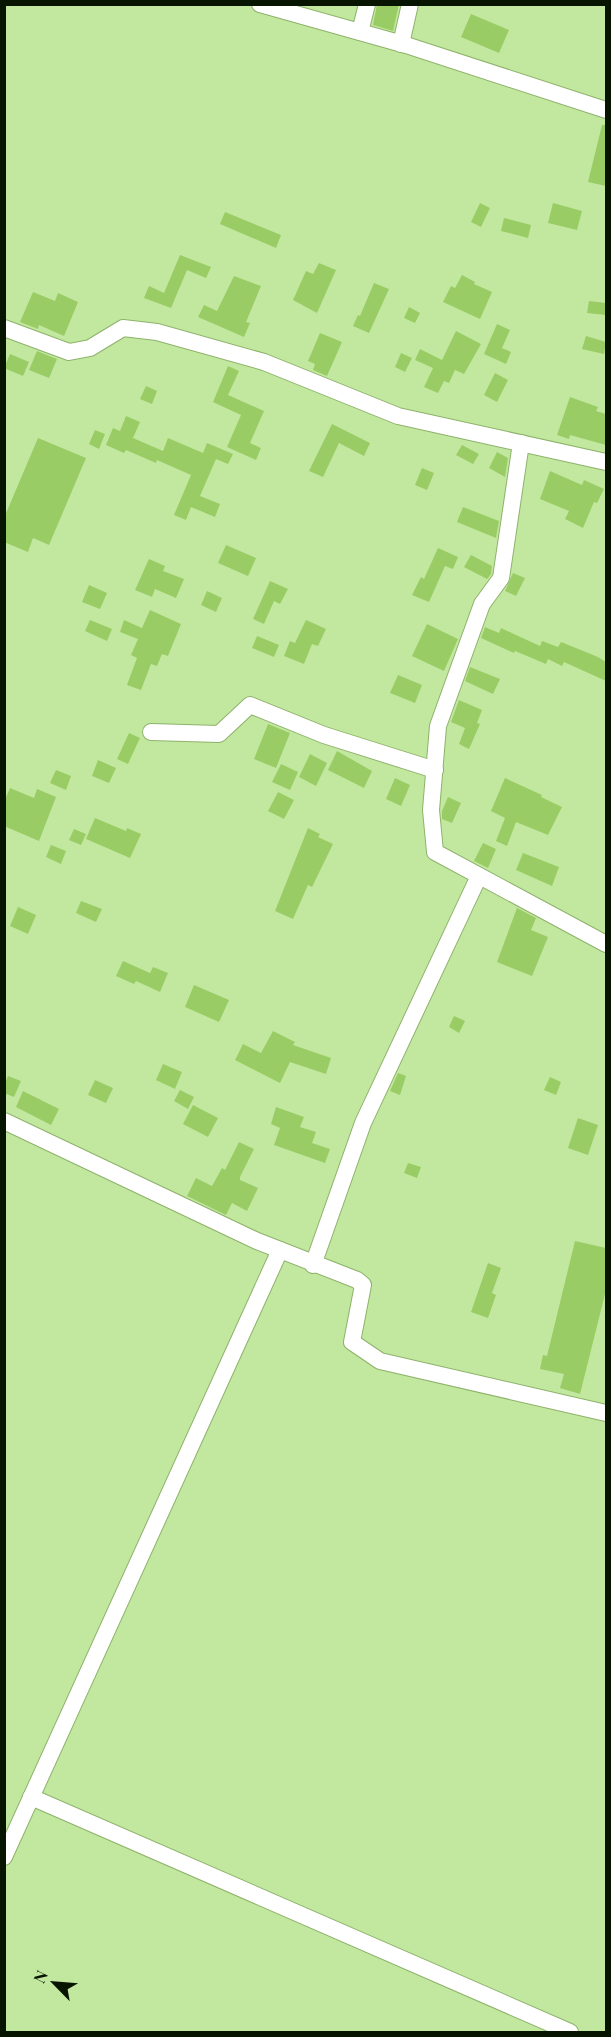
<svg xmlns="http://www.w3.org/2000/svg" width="611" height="2037" font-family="'Playfair Display',serif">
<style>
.building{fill:#9acc66}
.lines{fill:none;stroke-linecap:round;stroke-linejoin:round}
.minor-casing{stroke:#8eb26b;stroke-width:18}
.minor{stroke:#fff;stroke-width:16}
</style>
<rect width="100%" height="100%" fill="#c2e89f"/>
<!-- building -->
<g class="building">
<path d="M377 4H399L393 31 373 25Z"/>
<path d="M471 14 509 30 499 53 461 37Z"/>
<path d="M602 125H606V186L588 182Z"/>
<path d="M480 203 490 208 481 227 471 222Z"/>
<path d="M553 203 582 211 577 230 548 223Z"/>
<path d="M225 212 281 235 276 248 220 224Z"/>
<path d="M504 218 531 225 528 238 501 231Z"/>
<path d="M180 255 211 267 206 278 187 270 171 308 144 298 149 286 164 293Z"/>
<path d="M319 263 336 270 317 313 293 300 306 271 313 274Z"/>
<path d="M462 275 475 282 474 284 492 292 480 319 443 302 451 286 455 288Z"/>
<path d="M234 276 261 286 246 322 250 323 244 337 198 317 204 305 217 311Z"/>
<path d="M374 283 389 289 369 333 353 326 358 315 360 316Z"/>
<path d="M33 292 55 301 58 293 78 302 64 336 39 325 38 329 20 322Z"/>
<path d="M589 301 606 303V315L587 313Z"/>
<path d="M409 307 420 313 415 323 404 318Z"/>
<path d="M497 324 510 330 502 348 511 352 506 364 484 354Z"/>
<path d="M456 331 481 344 464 374 455 370 449 383 444 381 438 393 424 387 433 368 415 360 420 349 442 360Z"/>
<path d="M320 333 342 342 327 376 313 370 315 364 308 361Z"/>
<path d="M586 336 606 342 604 354 582 349Z"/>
<path d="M37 351 57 359 49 378 29 370Z"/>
<path d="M401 353 412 358 405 372 395 367Z"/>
<path d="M10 354 29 362 23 376 4 368Z"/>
<path d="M228 366 239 371 228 395 264 411 250 443 261 448 256 460 227 447 241 415 213 402Z"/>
<path d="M495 373 508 380 497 402 484 395Z"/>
<path d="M146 386 157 391 152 404 140 399Z"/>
<path d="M570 397 598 407 596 411 606 414V445L570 435 569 439 557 435Z"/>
<path d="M126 416 140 422 133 438 163 451 168 438 203 453 207 443 233 454 228 464 216 459 200 496 220 504 215 517 191 507 186 520 174 515 191 475 157 460 156 463 126 450 124 453 106 445 113 428 120 431Z"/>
<path d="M332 424 370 443 364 456 339 443 323 477 309 471Z"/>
<path d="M95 430 105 434 99 449 89 444Z"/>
<path d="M38 438 86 458 49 545 33 538 28 552 4 542V518Z"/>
<path d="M462 445 479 454 473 464 456 455Z"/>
<path d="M497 452 508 458 505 477 489 468Z"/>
<path d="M422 468 434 473 427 490 415 485Z"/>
<path d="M550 471 582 485 584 480 604 489 597 503 594 502 583 528 565 519 569 511 540 499Z"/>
<path d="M463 507 499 521 496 538 457 522Z"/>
<path d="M226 545 256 558 248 576 218 563Z"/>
<path d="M438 548 458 557 453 569 445 566 429 602 412 595 421 577 424 579Z"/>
<path d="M471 555 492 566 491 574 487 579 464 567Z"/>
<path d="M149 559 165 566 163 571 184 579 176 598 155 589 152 597 135 590Z"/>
<path d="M513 573 525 578 516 596 505 591Z"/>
<path d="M270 581 288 589 280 604 274 601 264 624 253 619Z"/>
<path d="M89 585 107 593 100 609 82 602Z"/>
<path d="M207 591 222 598 216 612 201 605Z"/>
<path d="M150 610 181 624 168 656 162 654 157 666 151 664 141 690 127 685 137 658 131 655 138 639 120 632 124 620 142 628Z"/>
<path d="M90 620 112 629 107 641 85 631Z"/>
<path d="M306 620 326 629 318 646 312 644 304 664 284 656 290 641 295 643Z"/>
<path d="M427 624 458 639 444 671 412 656Z"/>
<path d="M485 627 499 633 501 628 540 646 542 641 558 647 561 642 598 657 606 662V681L564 662 562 666 548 659 546 664 515 651 514 653 481 638Z"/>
<path d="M257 636 279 645 274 657 252 648Z"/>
<path d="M470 667 500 679 493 694 465 681Z"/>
<path d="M398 675 422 685 415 703 390 693Z"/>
<path d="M459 700 482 710 477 723 480 724 469 749 459 744 465 728 451 722Z"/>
<path d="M268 724 290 733 276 768 254 759Z"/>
<path d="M129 733 140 738 128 764 117 759Z"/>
<path d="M337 751 372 771 364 788 328 770Z"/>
<path d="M310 754 327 763 316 786 299 777Z"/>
<path d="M98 760 116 768 109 783 92 776Z"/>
<path d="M281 764 298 772 290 790 272 782Z"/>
<path d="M56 770 71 776 66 790 50 783Z"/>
<path d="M395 778 410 785 401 806 386 799Z"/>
<path d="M505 778 542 795 541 797 562 807 548 835 516 822 507 846 496 841 505 818 491 811Z"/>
<path d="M10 788 34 798 37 789 56 797 39 841 4 826V802Z"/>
<path d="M278 792 294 800 284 819 268 811Z"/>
<path d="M448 797 461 803 452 823 442 819V811Z"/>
<path d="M95 818 126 831 127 828 141 834 130 858 86 839Z"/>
<path d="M308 828 320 834 318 837 333 844 312 887 308 885 293 919 275 911Z"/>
<path d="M74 829 86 834 81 845 69 840Z"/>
<path d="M483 843 496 849 488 868 474 861Z"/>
<path d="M51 845 66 851 61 864 46 857Z"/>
<path d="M523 853 559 867 552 886 516 870Z"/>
<path d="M81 901 102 909 96 922 76 913Z"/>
<path d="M18 907 36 915 28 934 10 926Z"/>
<path d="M517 908 536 918 531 930 548 937 532 976 497 962Z"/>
<path d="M123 961 150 973 153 967 168 973 160 992 136 981 134 984 116 976Z"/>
<path d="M194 985 229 1000 219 1022 185 1007Z"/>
<path d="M454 1016 465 1021 459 1033 449 1027Z"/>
<path d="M273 1031 295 1042 293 1045 331 1058 326 1074 290 1062 280 1083 235 1060 243 1044 261 1053Z"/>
<path d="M163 1064 182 1072 175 1089 156 1080Z"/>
<path d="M398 1073 406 1076 400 1095 390 1091Z"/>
<path d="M8 1076 21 1081 14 1097 4 1093V1085Z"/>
<path d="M550 1077 561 1082 556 1095 544 1090Z"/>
<path d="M95 1080 113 1088 106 1103 88 1095Z"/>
<path d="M180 1090 194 1097 188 1109 174 1101Z"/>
<path d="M23 1091 59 1109 51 1125 16 1107Z"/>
<path d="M193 1105 218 1118 208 1137 183 1124Z"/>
<path d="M276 1107 304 1117 300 1127 316 1132 312 1143 330 1149 325 1163 274 1145 280 1128 271 1124Z"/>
<path d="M578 1118 598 1125 588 1155 568 1148Z"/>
<path d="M239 1142 254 1149 240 1177V1180L258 1188 247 1211 232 1203 226 1215 187 1196 196 1178 212 1186 222 1168 225 1170Z"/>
<path d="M408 1163 421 1167 417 1178 404 1173Z"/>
<path d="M575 1241 606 1248V1290L580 1394 560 1388 564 1374 540 1369 543 1355 547 1356Z"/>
<path d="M488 1263 501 1268 492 1293 496 1295 488 1318 471 1312Z"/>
</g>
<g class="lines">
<defs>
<g id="minor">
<path d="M260 4 406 45 606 110"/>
<path d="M360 32 367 4"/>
<path d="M401 44 410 4"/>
<path d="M4 328 69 352 90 348 123 328 157 332 264 362 398 416 606 462"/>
<path d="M521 443 501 578 482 604 438 726 431 810 435 852 606 944"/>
<path d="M151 732 219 734 250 705 324 735 435 770"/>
<path d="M4 1121 257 1241 357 1280 363 1285 352 1342 380 1361 606 1413"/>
<path d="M313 1265 363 1123 479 876"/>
<path d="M31 1797 570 2032"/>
<path d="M4 1857 280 1250"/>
</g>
</defs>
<!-- minor casing -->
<use href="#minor" class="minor-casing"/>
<!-- minor -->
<use href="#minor" class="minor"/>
</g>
<!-- border -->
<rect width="611" height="2037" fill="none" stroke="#071400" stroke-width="12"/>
<!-- north arrow -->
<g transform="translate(54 1983) rotate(295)" stroke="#c2e89f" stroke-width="4.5" paint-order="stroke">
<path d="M0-4.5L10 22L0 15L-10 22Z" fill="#071400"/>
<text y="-9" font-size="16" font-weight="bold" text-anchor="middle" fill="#071400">N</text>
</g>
</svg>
